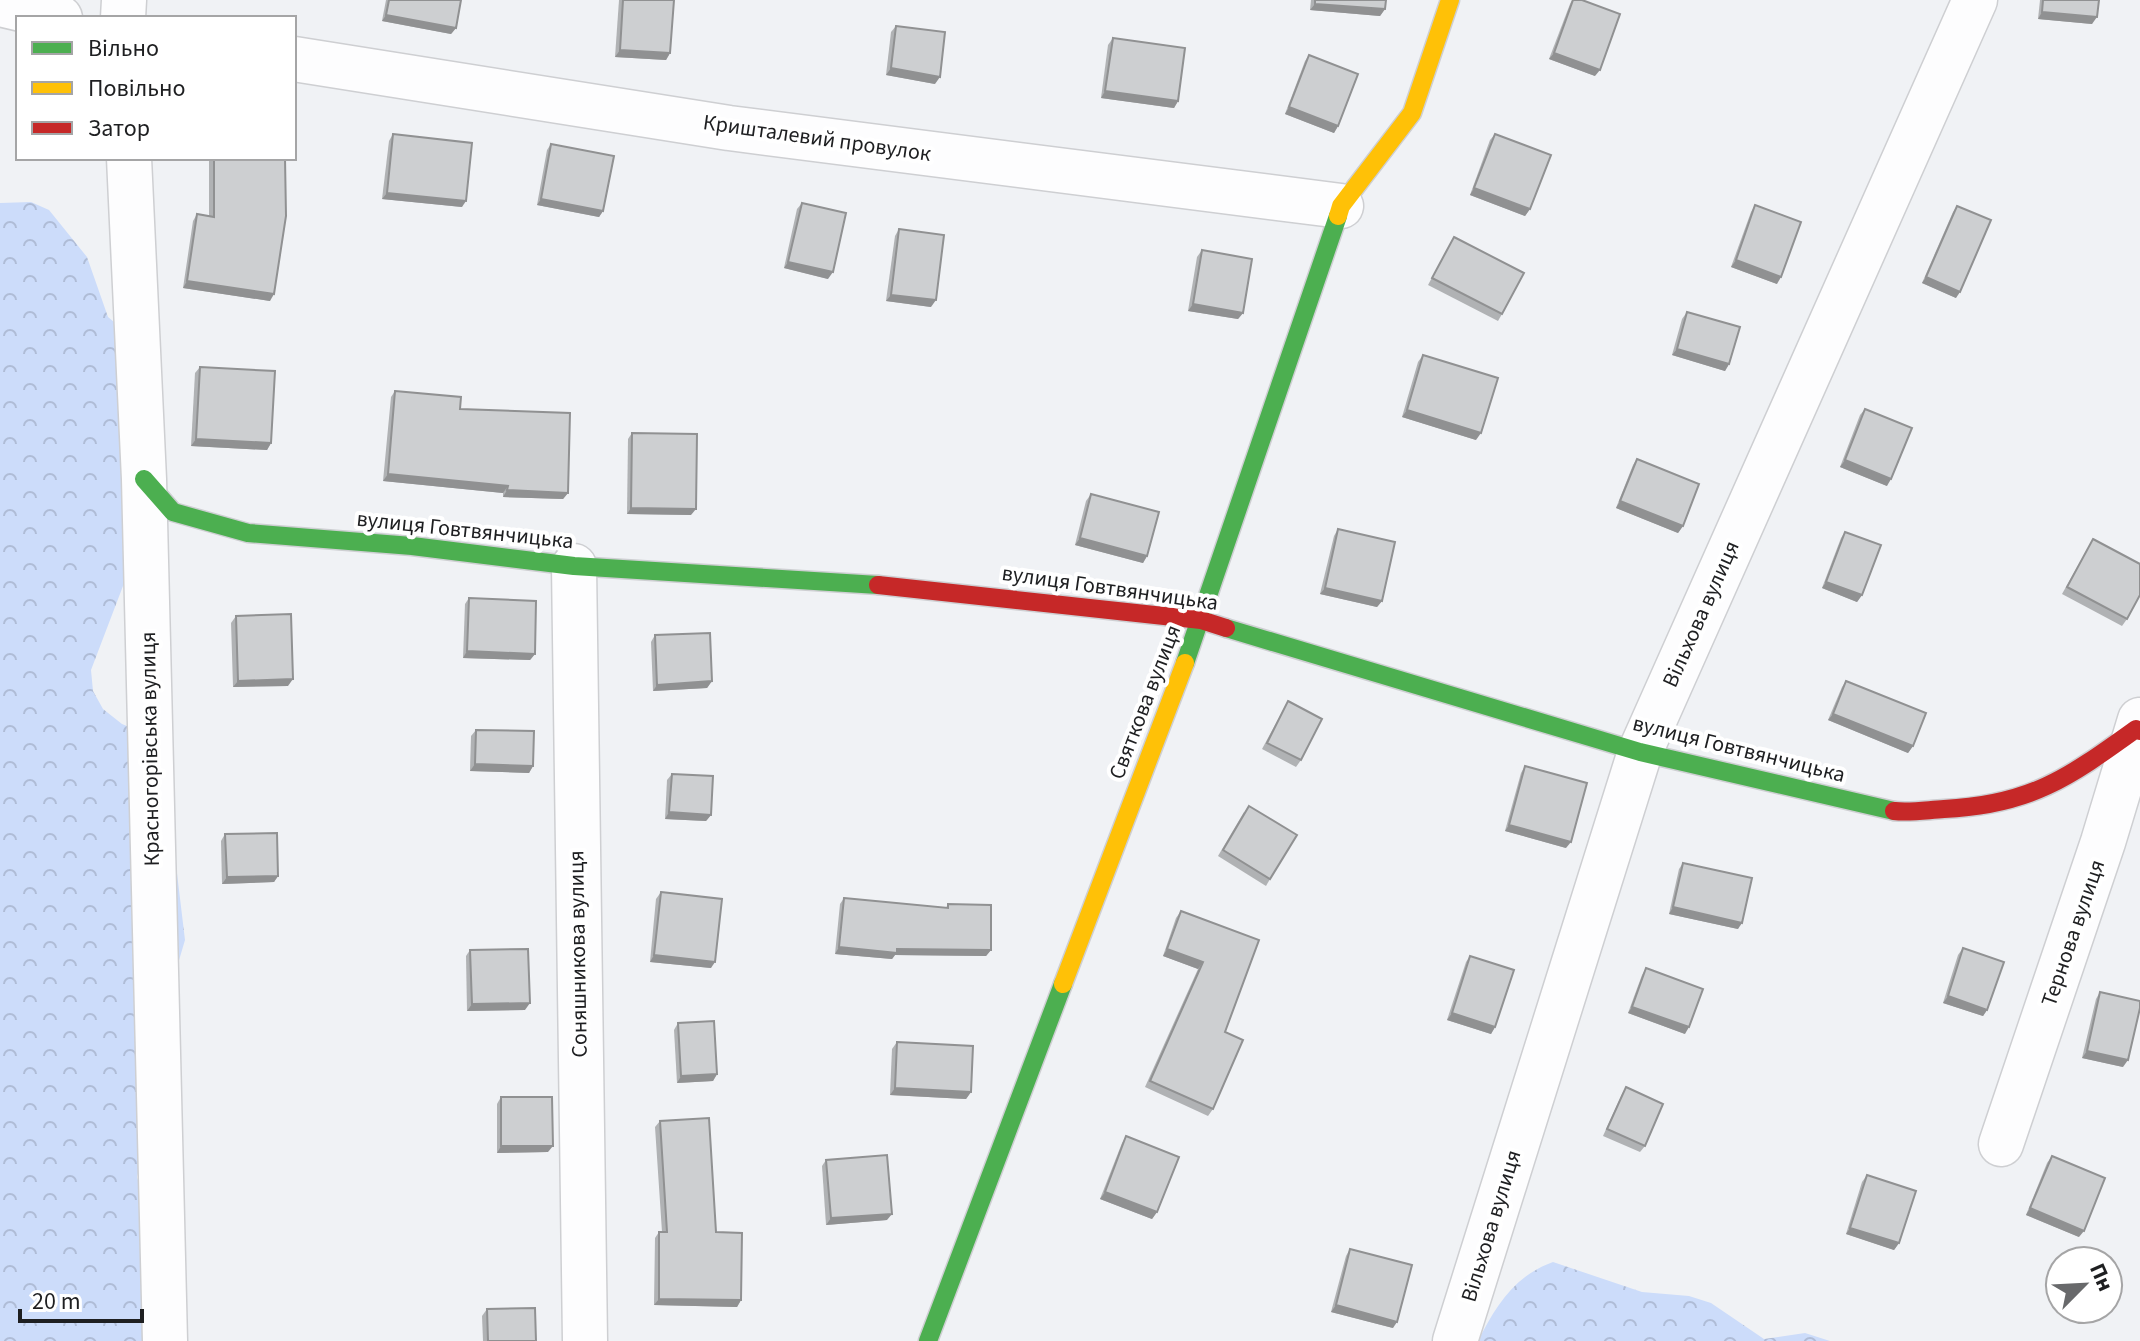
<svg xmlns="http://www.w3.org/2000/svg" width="2140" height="1341" font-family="'Source Sans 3',sans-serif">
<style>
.forest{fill:url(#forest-crowns)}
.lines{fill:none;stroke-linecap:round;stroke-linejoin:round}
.street-casing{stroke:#cecfd2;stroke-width:47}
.fast-casing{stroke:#cecfd2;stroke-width:21}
.slow-casing{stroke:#cecfd2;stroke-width:21}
.jam-casing{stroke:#cecfd2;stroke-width:21}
.street{stroke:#fdfdfe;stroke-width:44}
.fast{stroke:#4caf50;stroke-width:18}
.slow{stroke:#ffc107;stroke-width:18}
.jam{stroke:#c62828;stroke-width:18}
.wall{fill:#b0b2b4}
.shaded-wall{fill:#909192}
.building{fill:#cdcfd1;stroke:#909192;stroke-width:2}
.labels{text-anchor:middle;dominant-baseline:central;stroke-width:8;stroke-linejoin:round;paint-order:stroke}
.street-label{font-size:22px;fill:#1e1f21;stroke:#fff}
</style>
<defs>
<pattern id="forest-crowns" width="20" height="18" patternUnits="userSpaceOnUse" patternTransform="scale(2)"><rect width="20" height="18" fill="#ccdcfa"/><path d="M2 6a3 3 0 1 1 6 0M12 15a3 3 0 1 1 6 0" fill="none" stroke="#afbcd6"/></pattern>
</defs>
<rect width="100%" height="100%" fill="#f0f2f5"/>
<!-- forest -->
<g class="forest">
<path d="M31 202 49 210 87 257 108 317 132 337 131 565 91 670 93 691 103 709 122 724 161 740 185 940 157 1035 153 1115 137 1177 164 1264 176 1341H0V203Z"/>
<path d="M1553 1262 1642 1292 1689 1296 1711 1303 1764 1339 1805 1333 1830 1341H1478C1496 1306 1514 1276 1553 1262Z"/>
</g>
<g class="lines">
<defs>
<g id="street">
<path d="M0 4 60 18"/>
<path d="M123 18 124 0"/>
<path d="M294 59 729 128 1341 206"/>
<path d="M129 158 144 479 165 1341"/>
<path d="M574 566 585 1341"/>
<path d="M2001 1144 2103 842 2140 720"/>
<path d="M1455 1341 1640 752 1975 0"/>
</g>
<g id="fast">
<path d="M144 479 173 512 248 533 412 546 574 566 878 585"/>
<path d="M1226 628 1640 752 1894 811"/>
<path d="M1185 663 1338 216"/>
<path d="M928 1341 1063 984"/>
</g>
<g id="slow">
<path d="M1338 216 1341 206 1412 113 1450 0"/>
<path d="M1063 984 1185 663"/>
</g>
<g id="jam">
<path d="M878 585 1201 620 1226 628"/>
<path d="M1894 811C1910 813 1927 810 1944 809 2030 805 2068 778 2136 729L2140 731"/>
</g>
</defs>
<!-- street casing -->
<use href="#street" class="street-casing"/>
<!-- fast casing -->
<use href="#fast" class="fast-casing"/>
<!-- slow casing -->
<use href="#slow" class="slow-casing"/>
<!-- jam casing -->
<use href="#jam" class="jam-casing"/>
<!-- street -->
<use href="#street" class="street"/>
<!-- fast -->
<use href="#fast" class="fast"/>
<!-- slow -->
<use href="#slow" class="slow"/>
<!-- jam -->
<use href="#jam" class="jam"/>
</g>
<!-- wall -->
<g class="wall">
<path d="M386 0H461L456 28 451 34 382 21Z"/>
<path d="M619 0H674L670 53 666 60 615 57Z"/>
<path d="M1311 0H1386L1385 9 1380 16 1310 10Z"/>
<path d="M1572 0H1582L1595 76 1549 59 1570 4Z"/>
<path d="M2040 0H2099L2092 24 2038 19Z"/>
<path d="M896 26 935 84 886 75 891 32Z"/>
<path d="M1113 38 1178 101 1174 108 1101 98 1108 45Z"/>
<path d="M1309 55 1338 126 1334 133 1285 114 1305 61Z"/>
<path d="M393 134 462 207 382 199 389 141Z"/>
<path d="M1495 134 1530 209 1525 216 1470 195 1490 140Z"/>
<path d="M551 144 603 211 599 217 537 205 547 150Z"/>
<path d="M209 158H285L270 301 183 288 193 221 197 214 209 216Z"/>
<path d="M802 203 828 279 784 268 797 209Z"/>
<path d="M1755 205 1777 284 1731 267 1751 212Z"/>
<path d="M1957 206 1956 298 1922 283 1953 212Z"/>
<path d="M899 229 931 307 886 301 895 236Z"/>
<path d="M1454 237 1502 314 1498 321 1428 285Z"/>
<path d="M1202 250 1243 313 1238 319 1188 311 1197 257Z"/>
<path d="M1687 312 1729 364 1725 371 1672 355 1682 319Z"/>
<path d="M1423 355 1476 440 1402 417 1418 362Z"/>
<path d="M200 367 271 443 267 450 191 446 195 373Z"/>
<path d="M395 391 460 409 568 493 563 499 503 497V493L383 481 391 397Z"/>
<path d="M1865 409 1887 486 1840 467 1860 415Z"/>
<path d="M632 433 691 515 627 514 628 439Z"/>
<path d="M1637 459 1683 526 1678 533 1616 508 1633 465Z"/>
<path d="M1091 494 1147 556 1143 563 1075 545 1086 501Z"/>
<path d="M1338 529 1382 601 1377 607 1320 594 1334 536Z"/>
<path d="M1845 532 1862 595 1857 602 1822 588 1841 538Z"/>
<path d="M2093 539 2127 619 2122 626 2062 594Z"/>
<path d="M469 598 535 654 530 660 463 658 465 604Z"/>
<path d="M236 616 288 686 233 687 231 623Z"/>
<path d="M655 635 712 681 707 688 653 691 651 642Z"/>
<path d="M1846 681 1913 746 1908 753 1828 720 1842 687Z"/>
<path d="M1288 701 1301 760 1296 767 1262 749Z"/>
<path d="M476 730 533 766 529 773 470 771 471 736Z"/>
<path d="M1525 766 1566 848 1505 831 1521 773Z"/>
<path d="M672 774 711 815 706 821 665 819 667 780Z"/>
<path d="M1244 812 1270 879 1266 886 1218 856Z"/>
<path d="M225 834 278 876 274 882 222 884 221 841Z"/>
<path d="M1683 863 1738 929 1669 914 1679 869Z"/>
<path d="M661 892 711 968 650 962 656 899Z"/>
<path d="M844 898 946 908 948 904 991 950 986 956 895 955 892 959 835 954 840 904Z"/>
<path d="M1181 911 1259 940 1225 1032 1213 1109 1208 1116 1145 1087 1198 969 1163 956 1176 918Z"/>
<path d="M1963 948 1987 1010 1983 1016 1943 1003 1958 955Z"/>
<path d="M470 950 525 1010 467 1011 466 956Z"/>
<path d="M1470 956 1495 1027 1491 1034 1447 1020 1466 962Z"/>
<path d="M1646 968 1685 1034 1628 1013 1642 975Z"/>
<path d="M2100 992 2123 1067 2082 1058 2096 999Z"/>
<path d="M678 1023 717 1074 713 1081 677 1083 674 1030Z"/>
<path d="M897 1042 971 1092 966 1099 890 1095 892 1049Z"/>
<path d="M1626 1087 1645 1146 1640 1152 1603 1136 1622 1094Z"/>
<path d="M501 1097 548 1152 497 1153V1104Z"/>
<path d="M660 1121 716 1232 741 1300 737 1307 654 1305 655 1238 659 1232H662L655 1127Z"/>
<path d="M1126 1136 1157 1212 1152 1219 1100 1199 1122 1143Z"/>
<path d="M2052 1156 2079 1237 2026 1215 2047 1163Z"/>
<path d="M826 1160 887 1220 826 1225 822 1166Z"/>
<path d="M1867 1175 1899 1243 1894 1250 1846 1234 1862 1182Z"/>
<path d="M1350 1249 1393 1328 1331 1312 1346 1256Z"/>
<path d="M487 1309 536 1341H483L482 1316Z"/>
</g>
<!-- shaded-wall -->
<g class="shaded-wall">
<path d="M1315 4 1385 9 1380 16 1310 10Z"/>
<path d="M2042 12 2097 17 2092 24 2038 19Z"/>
<path d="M386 15 456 28 451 34 382 21Z"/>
<path d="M620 50 670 53 666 60 615 57Z"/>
<path d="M1554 53 1600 70 1595 76 1549 59Z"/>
<path d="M891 68 940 77 935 84 886 75Z"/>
<path d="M1105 91 1178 101 1174 108 1101 98Z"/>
<path d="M1289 107 1338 126 1334 133 1285 114Z"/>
<path d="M1474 188 1530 209 1525 216 1470 195Z"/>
<path d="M387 193 466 201 462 207 382 199Z"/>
<path d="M541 199 603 211 599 217 537 205Z"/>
<path d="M1736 260 1781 277 1777 284 1731 267Z"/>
<path d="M788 262 833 272 828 279 784 268Z"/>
<path d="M1926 277 1960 292 1956 298 1922 283Z"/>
<path d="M187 281 274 294 270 301 183 288Z"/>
<path d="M891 295 936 300 931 307 886 301Z"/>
<path d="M1193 304 1243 313 1238 319 1188 311Z"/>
<path d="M1677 349 1729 364 1725 371 1672 355Z"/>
<path d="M1407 410 1481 433 1476 440 1402 417Z"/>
<path d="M196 439 271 443 267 450 191 446Z"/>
<path d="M1845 460 1891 479 1887 486 1840 467Z"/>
<path d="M388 474 508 486 503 493 383 481Z"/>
<path d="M507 490 568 493 563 499 503 497Z"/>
<path d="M1620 501 1683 526 1678 533 1616 508Z"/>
<path d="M631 508 696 509 691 515 627 514Z"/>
<path d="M1080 538 1147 556 1143 563 1075 545Z"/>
<path d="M1826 582 1862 595 1857 602 1822 588Z"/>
<path d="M1325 588 1382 601 1377 607 1320 594Z"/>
<path d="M467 651 535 654 530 660 463 658Z"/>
<path d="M293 679 288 686 233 687 238 681Z"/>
<path d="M712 681 707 688 653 691 657 685Z"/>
<path d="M1833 714 1913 746 1908 753 1828 720Z"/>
<path d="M475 764 533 766 529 773 470 771Z"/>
<path d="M669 812 711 815 706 821 665 819Z"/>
<path d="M1509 825 1571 842 1566 848 1505 831Z"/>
<path d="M278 876 274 882 222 884 227 877Z"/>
<path d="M1673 907 1742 923 1738 929 1669 914Z"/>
<path d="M839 947 897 949 991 950 986 956 895 955 892 959 835 954Z"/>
<path d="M1167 949 1203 962 1198 969 1163 956Z"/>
<path d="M654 955 715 962 711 968 650 962Z"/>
<path d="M1948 996 1987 1010 1983 1016 1943 1003Z"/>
<path d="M530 1003 525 1010 467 1011 472 1004Z"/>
<path d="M1632 1007 1689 1027 1685 1034 1628 1013Z"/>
<path d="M1452 1013 1495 1027 1491 1034 1447 1020Z"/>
<path d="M2087 1051 2128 1060 2123 1067 2082 1058Z"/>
<path d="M717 1074 713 1081 677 1083 681 1076Z"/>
<path d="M895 1088 971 1092 966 1099 890 1095Z"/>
<path d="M501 1146H553L548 1152 497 1153Z"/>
<path d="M1105 1192 1157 1212 1152 1219 1100 1199Z"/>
<path d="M2030 1208 2084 1231 2079 1237 2026 1215Z"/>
<path d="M892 1214 887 1220 826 1225 831 1218Z"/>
<path d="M1850 1228 1899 1243 1894 1250 1846 1234Z"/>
<path d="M659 1299 741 1300 737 1307 654 1305Z"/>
<path d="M1336 1305 1397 1322 1393 1328 1331 1312Z"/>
</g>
<!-- building -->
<g class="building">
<path d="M389 0H461L456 28 386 15Z"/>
<path d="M623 0H674L670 53 620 50Z"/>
<path d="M1315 0H1386L1385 9 1315 4Z"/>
<path d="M1573 0H1582L1620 14 1600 70 1554 53Z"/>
<path d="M2043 0H2099L2097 17 2042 12Z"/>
<path d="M896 26 945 32 940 77 891 68Z"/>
<path d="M1113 38 1185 48 1178 101 1105 91Z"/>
<path d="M1309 55 1358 74 1338 126 1289 107Z"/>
<path d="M393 134 472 143 466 201 387 193Z"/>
<path d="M1495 134 1551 155 1530 209 1474 188Z"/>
<path d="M551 144 614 156 603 211 541 199Z"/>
<path d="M214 158H285L286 216 274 294 187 281 197 214 214 217Z"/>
<path d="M802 203 846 213 833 272 788 262Z"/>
<path d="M1755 205 1801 222 1781 277 1736 260Z"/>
<path d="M1957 206 1991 220 1960 292 1926 277Z"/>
<path d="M899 229 944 235 936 300 891 295Z"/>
<path d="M1454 237 1524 273 1502 314 1432 278Z"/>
<path d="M1202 250 1252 259 1243 313 1193 304Z"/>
<path d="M1687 312 1740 327 1729 364 1677 349Z"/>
<path d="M1423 355 1498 378 1481 433 1407 410Z"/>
<path d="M200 367 275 371 271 443 196 439Z"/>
<path d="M395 391 461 397 460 409 570 413 568 493 507 490 508 486 388 474Z"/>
<path d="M1865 409 1912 428 1891 479 1845 460Z"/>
<path d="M632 433 697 434 696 509 631 508Z"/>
<path d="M1637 459 1699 484 1683 526 1620 501Z"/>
<path d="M1091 494 1159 512 1147 556 1080 538Z"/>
<path d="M1338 529 1395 542 1382 601 1325 588Z"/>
<path d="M1845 532 1881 545 1862 595 1826 582Z"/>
<path d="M2093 539 2140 564V595L2127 619 2067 587Z"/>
<path d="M469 598 536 601 535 654 467 651Z"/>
<path d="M291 614 293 679 238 681 236 616Z"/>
<path d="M710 633 712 681 657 685 655 635Z"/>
<path d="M1846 681 1926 713 1913 746 1833 714Z"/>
<path d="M1288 701 1322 719 1301 760 1267 743Z"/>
<path d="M476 730 534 731 533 766 475 764Z"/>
<path d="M1525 766 1587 783 1571 842 1509 825Z"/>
<path d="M672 774 713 776 711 815 669 812Z"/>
<path d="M1249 806 1297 835 1270 879 1223 850Z"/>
<path d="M277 833 278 876 227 877 225 834Z"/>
<path d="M1683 863 1752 878 1742 923 1673 907Z"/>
<path d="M661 892 722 899 715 962 654 955Z"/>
<path d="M844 898 948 908V904L991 905V950L897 949V953L839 947Z"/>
<path d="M1181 911 1259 940 1225 1032 1243 1040 1213 1109 1150 1081 1203 962 1167 949Z"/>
<path d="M1963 948 2004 962 1987 1010 1948 996Z"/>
<path d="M528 949 530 1003 472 1004 470 950Z"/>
<path d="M1470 956 1514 970 1495 1027 1452 1013Z"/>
<path d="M1646 968 1703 989 1689 1027 1632 1007Z"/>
<path d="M2100 992 2140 1001V1008L2128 1060 2087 1051Z"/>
<path d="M714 1021 717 1074 681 1076 678 1023Z"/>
<path d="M897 1042 973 1046 971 1092 895 1088Z"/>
<path d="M1626 1087 1663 1104 1645 1146 1607 1129Z"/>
<path d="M501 1097H552L553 1146H501Z"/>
<path d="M709 1118 716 1232 742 1233 741 1300 659 1299V1232H667L660 1121Z"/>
<path d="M1126 1136 1179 1157 1157 1212 1105 1192Z"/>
<path d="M887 1155 892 1214 831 1218 826 1160Z"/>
<path d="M2052 1156 2105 1178 2084 1231 2030 1208Z"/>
<path d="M1867 1175 1916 1191 1899 1243 1850 1228Z"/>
<path d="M1350 1249 1412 1265 1397 1322 1336 1305Z"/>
<path d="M535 1308 536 1341H488L487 1309Z"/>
</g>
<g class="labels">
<!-- street labels -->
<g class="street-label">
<text transform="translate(817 138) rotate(8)">Кришталевий провулок</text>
<text transform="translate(465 530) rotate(6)">вулиця Говтвянчицька</text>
<text transform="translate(1110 588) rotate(8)">вулиця Говтвянчицька</text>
<text transform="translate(1701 614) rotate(-66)">Вільхова вулиця</text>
<text transform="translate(1145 702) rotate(-69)">Святкова вулиця</text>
<text transform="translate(150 749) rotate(-91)">Красногорівська вулиця</text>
<text transform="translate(1739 749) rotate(14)">вулиця Говтвянчицька</text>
<text transform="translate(2073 933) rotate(-71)">Тернова вулиця</text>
<text transform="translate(578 954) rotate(-91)">Соняшникова вулиця</text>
<text transform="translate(1491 1226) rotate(-73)">Вільхова вулиця</text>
</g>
</g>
<!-- legend -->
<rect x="16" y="16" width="280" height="144" fill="#ffffff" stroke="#a5a5a6" stroke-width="2"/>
<rect x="32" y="42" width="40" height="12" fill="#4caf50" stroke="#a5a5a6" stroke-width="2"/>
<text x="88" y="56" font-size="24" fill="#1e1f21">Вільно</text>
<rect x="32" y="82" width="40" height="12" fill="#ffc107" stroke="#a5a5a6" stroke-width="2"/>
<text x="88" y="96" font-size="24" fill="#1e1f21">Повільно</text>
<rect x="32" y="122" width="40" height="12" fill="#c62828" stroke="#a5a5a6" stroke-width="2"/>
<text x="88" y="136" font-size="24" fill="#1e1f21">Затор</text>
<!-- north arrow -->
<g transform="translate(2084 1285) rotate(66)"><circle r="38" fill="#ffffff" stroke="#a5a5a6" stroke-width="2"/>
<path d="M0-6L14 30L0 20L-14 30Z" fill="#68696b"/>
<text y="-12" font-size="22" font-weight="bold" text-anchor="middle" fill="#1e1f21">Пн</text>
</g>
<!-- scale -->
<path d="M20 1309v12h122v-12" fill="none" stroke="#1e1f21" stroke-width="4"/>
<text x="32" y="1309" font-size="24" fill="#1e1f21" stroke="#ffffff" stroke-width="6" paint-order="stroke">20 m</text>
</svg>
